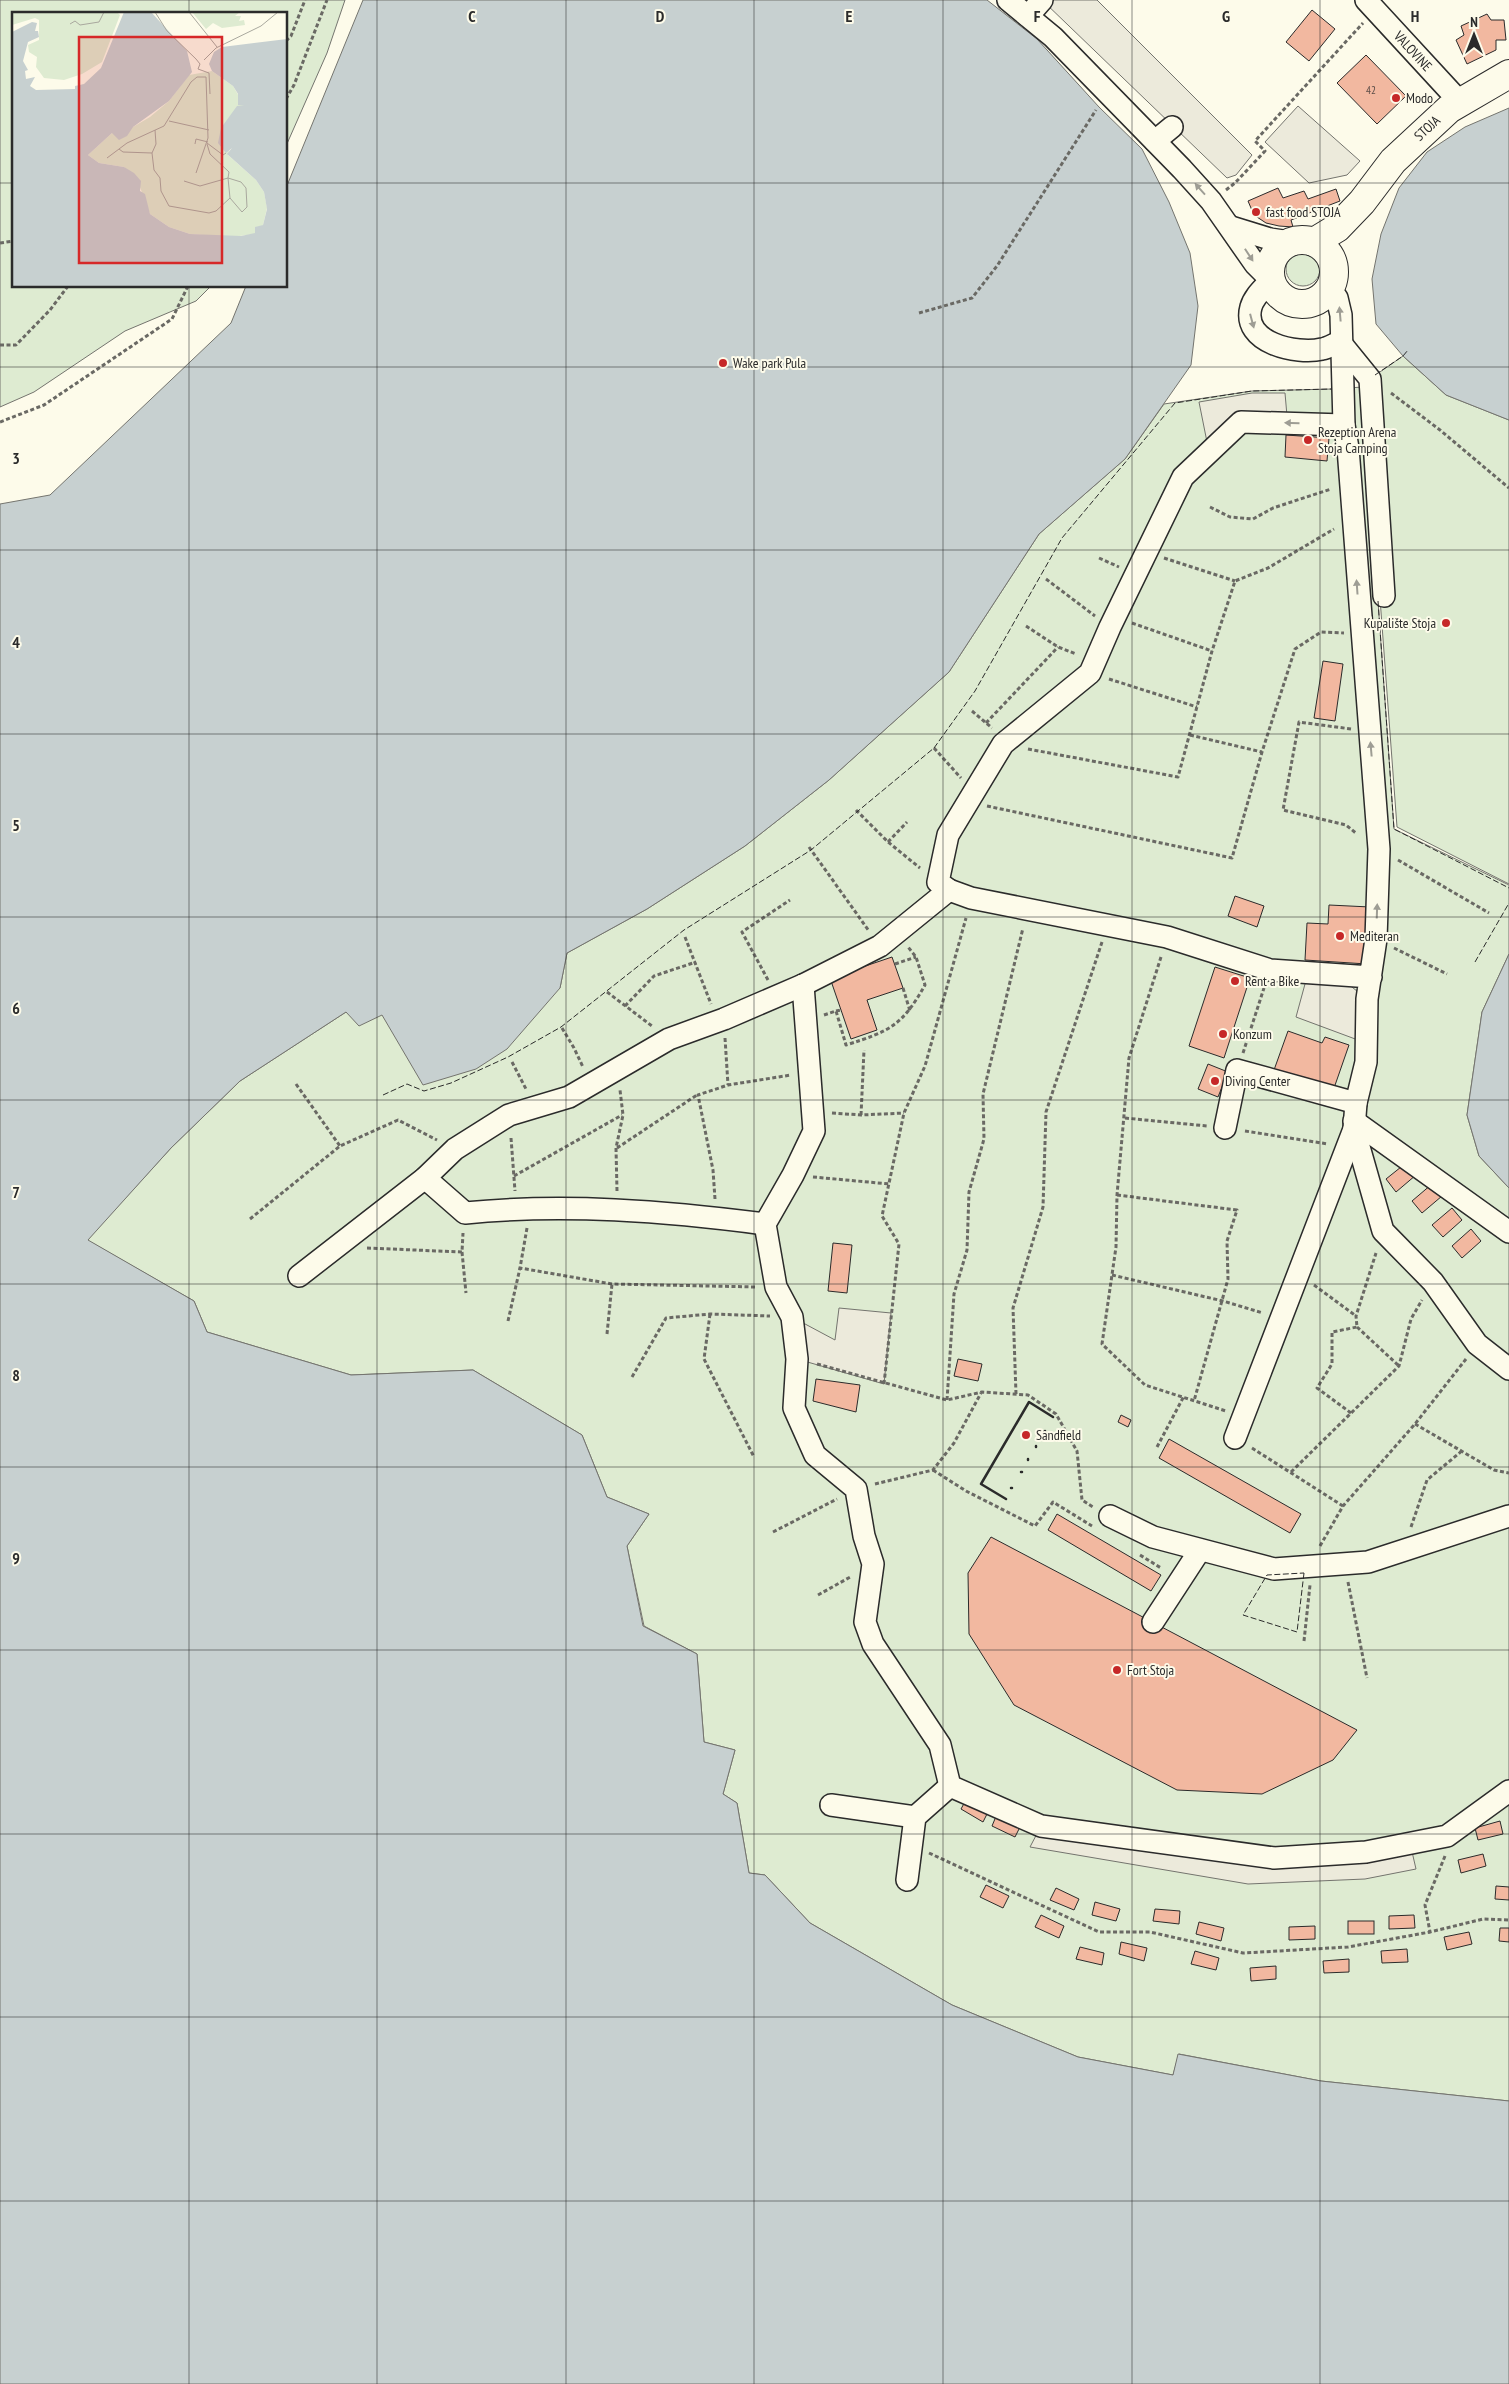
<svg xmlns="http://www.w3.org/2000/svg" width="1509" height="2384" font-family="'PT Sans Narrow',sans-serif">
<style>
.green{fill:#deebd1;stroke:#74746e}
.parking{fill:#eceadb;stroke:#74746e}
.water{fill:#c7d0d0;stroke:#74746e}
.building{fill:#f2b8a0;stroke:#2b2b2b}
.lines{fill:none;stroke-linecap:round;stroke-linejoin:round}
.minor-casing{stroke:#2b2b2b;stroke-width:24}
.major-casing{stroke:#2b2b2b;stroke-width:30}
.path{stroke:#6a6964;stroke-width:3;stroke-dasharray:4 2.5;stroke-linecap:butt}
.minor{stroke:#fdfbea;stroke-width:21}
.major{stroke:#fdfbea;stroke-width:28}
.fence{stroke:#2b2b2b;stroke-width:1;stroke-dasharray:6 2.5;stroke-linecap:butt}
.wall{stroke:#2b2b2b;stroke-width:2.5}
.oneway{fill:#9e9d94}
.grid{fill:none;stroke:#2b2b2b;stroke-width:1;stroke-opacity:0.55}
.poi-dot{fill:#c62828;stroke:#fdfbea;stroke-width:2}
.labels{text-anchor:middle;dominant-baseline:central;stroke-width:4;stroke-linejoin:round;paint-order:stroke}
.number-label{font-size:11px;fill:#5d4e48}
.street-label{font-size:14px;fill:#2b2b2b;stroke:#fdfbea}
.poi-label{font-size:14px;fill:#2b2b2b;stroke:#fdfbea;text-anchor:start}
.inset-road{fill:none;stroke:#a9a89e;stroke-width:1}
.view{fill:#d62828;fill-opacity:0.15;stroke:#d62828;stroke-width:2.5}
.inset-edge{fill:none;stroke:#2b2b2b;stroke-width:2.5}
.grid-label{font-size:16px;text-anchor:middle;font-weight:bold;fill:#2b2b2b;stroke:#fdfbea;stroke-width:4;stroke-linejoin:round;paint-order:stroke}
</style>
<rect width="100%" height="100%" fill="#fdfbea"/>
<!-- green -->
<g class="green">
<path d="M0 0H345L327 53 286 146V14H14V286H211L196 301 125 331 34 392 0 407Z"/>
<circle cx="1303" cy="269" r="17"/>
<path d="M1403 356 1446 395 1509 420V884L1397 827 1364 383Z"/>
<path d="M1363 387 1394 829 1509 885V954L1482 1012 1467 1115 1479 1156 1509 1188V2101L1321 2081 1179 2054 1173 2075 1078 2057 952 2005 810 1923 765 1875 749 1873 737 1803 723 1794 735 1750 704 1742 697 1654 644 1626 627 1546 649 1514 607 1497 582 1435 473 1370 351 1375 207 1332 194 1301 87 1240 171 1148 240 1081 346 1012 382 1014 560 988 567 953 647 909 745 846 829 780 949 672 1039 534 1125 459 1164 404 1252 391 1332 389Z"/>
</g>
<!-- parking -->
<g class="parking">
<path d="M1042 0H1097L1252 155 1236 175 1227 178Z"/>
<path d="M1298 106 1360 161 1347 175 1309 183 1265 142Z"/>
<path d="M1252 393H1285L1287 416 1241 422 1209 452 1199 402Z"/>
<path d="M1308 973 1338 976 1367 999 1366 1043 1296 1017Z"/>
<path d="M839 1308 891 1313 884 1384 797 1359 792 1317 835 1340Z"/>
<path d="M1041 1826 1274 1858 1410 1843 1416 1869 1365 1879 1248 1884 1030 1847Z"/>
</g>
<!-- water -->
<g class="water">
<path d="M363 0H987L1037 39 1099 107 1142 149 1169 202 1190 253 1198 306 1191 365 1125 459 1039 534 949 672 829 780 745 846 647 909 567 953 560 988 507 1049 476 1069 423 1085 382 1015 359 1026 346 1012 240 1081 171 1148 88 1240 194 1301 207 1332 351 1375 473 1370 582 1435 607 1497 649 1514 627 1546 643 1626 697 1654 704 1742 735 1750 723 1794 737 1803 749 1873 765 1875 810 1923 952 2005 1078 2057 1173 2075 1178 2054 1321 2081 1509 2101V2384H0V504L50 495 231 323 246 286H286V188Z"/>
<path d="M1509 108V420L1446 395 1403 356 1376 324 1372 279 1381 234 1399 188 1427 152 1465 127Z"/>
<path d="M1509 954V1188L1479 1156 1467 1115 1482 1012Z"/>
</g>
<!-- building -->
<g class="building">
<path d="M1312 10 1335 29 1309 61 1286 42Z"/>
<path d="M1487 14 1491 20H1504L1506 40H1496V50L1467 64 1456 40 1464 35 1461 26Z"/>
<path d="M1366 55 1406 96 1377 124 1337 83Z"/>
<path d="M1278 188 1283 198 1304 191 1308 199 1336 189 1340 201 1291 220 1293 227 1279 226 1266 223 1254 215 1248 201Z"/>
<path d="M1286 435 1329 438 1327 461 1285 457Z"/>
<path d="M1323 661 1343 664 1335 721 1314 718Z"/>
<path d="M1235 896 1264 906 1257 927 1228 916Z"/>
<path d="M1329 905 1370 907 1367 964 1305 960 1307 923 1328 924Z"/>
<path d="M892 957 903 988 867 1000 877 1030 851 1039 830 978Z"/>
<path d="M1215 967 1250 978 1224 1058 1189 1046Z"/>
<path d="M1288 1031 1322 1043 1325 1037 1349 1045 1333 1091 1274 1070Z"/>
<path d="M1208 1064 1228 1072 1218 1097 1198 1089Z"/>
<path d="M1406 1163 1416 1175 1396 1192 1386 1179Z"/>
<path d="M1432 1184 1442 1196 1422 1213 1412 1201Z"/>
<path d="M1452 1208 1462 1220 1443 1237 1432 1225Z"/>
<path d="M1471 1229 1481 1241 1462 1258 1452 1246Z"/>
<path d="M833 1243 852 1245 847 1293 828 1291Z"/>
<path d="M958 1359 982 1364 978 1381 954 1376Z"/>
<path d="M816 1379 860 1385 856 1412 813 1401Z"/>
<path d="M1121 1415 1131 1420 1128 1427 1118 1422Z"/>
<path d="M1169 1439 1301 1514 1290 1533 1159 1458Z"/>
<path d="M1057 1514 1161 1575 1151 1591 1048 1530Z"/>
<path d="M991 1537 1357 1730 1333 1760 1262 1794 1177 1790 1014 1705 969 1634 968 1573Z"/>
<path d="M967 1798 989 1810 983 1822 961 1809Z"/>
<path d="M997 1814 1021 1825 1015 1837 992 1826Z"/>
<path d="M1500 1821 1503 1834 1478 1840 1475 1828Z"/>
<path d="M1483 1854 1486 1866 1461 1873 1458 1860Z"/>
<path d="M986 1885 1009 1896 1003 1908 980 1897Z"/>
<path d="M1496 1886 1509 1887V1900L1495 1899Z"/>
<path d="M1056 1888 1079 1899 1074 1910 1050 1900Z"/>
<path d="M1095 1902 1120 1909 1116 1921 1092 1915Z"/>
<path d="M1155 1909 1180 1911 1179 1924 1153 1921Z"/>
<path d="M1041 1915 1064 1926 1059 1938 1035 1927Z"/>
<path d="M1414 1915 1415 1928 1389 1929V1916Z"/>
<rect x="1348" y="1921" width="26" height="13"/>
<path d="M1199 1922 1224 1928 1221 1941 1196 1934Z"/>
<path d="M1315 1926V1939L1289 1940V1927Z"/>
<path d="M1500 1928H1509V1942L1499 1941Z"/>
<path d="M1469 1932 1472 1944 1447 1950 1444 1937Z"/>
<path d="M1121 1942 1147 1948 1144 1961 1119 1954Z"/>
<path d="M1080 1947 1104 1953 1102 1965 1076 1959Z"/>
<path d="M1407 1949 1408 1962 1382 1963 1381 1951Z"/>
<path d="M1195 1951 1219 1958 1216 1970 1191 1964Z"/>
<path d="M1349 1959V1972L1324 1973 1323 1961Z"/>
<path d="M1276 1966V1979L1251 1981 1250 1968Z"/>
</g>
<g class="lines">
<defs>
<g id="minor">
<path d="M1008 0 1053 37 1182 169 1211 201 1255 264 1271 280C1264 288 1254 296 1251 307 1241 343 1297 355 1322 349 1328 348 1334 344 1340 342"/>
<path d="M1366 0 1460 102"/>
<path d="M1028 16 1042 0"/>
<path d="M1155 141 1172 127"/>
<path d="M1231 227 1270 239 1290 242"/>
<path d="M1329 288 1337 298 1341 315 1344 425"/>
<path d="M1340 342 1370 379 1384 596"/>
<path d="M1371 977 1270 970 1167 937 971 898 949 890 938 882 948 835 1003 744 1090 673 1110 627 1183 477 1241 422 1344 425 1348 448 1379 849 1376 939 1367 999 1366 1062 1356 1103 1354 1129 1383 1231 1433 1282 1477 1344 1509 1369"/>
<path d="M803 985 814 1131 793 1175 765 1224 776 1287 792 1317 797 1359 794 1408 815 1455 856 1489 864 1536 873 1564 865 1622 873 1644 940 1745 950 1786 1041 1826 1274 1858 1366 1852 1447 1836 1509 1791"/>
<path d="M1354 1121 1509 1232"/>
<path d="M1225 1128 1237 1070 1356 1103"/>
<path d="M425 1178 465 1213C564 1203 666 1211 765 1224"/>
<path d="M299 1276 425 1178 455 1149 509 1115 569 1097 669 1039 724 1019 803 985 880 946 949 890"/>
<path d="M1235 1438 1354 1129"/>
<path d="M1110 1516 1153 1537 1274 1569 1368 1562 1509 1516"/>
<path d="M1153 1622 1200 1550"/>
<path d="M831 1805 915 1817"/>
<path d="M907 1880 915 1817 950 1786"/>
</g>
<g id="major">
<circle cx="1302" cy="272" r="32"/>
<path d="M1314 242 1337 228 1362 202 1393 161 1449 109 1509 74"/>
</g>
</defs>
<!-- minor casing -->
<use href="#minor" class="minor-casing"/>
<!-- major casing -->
<use href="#major" class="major-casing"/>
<!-- path -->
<g class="path">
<path d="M286 41 291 36 305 0"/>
<path d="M286 99 294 85 327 0"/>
<path d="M1226 190 1235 183 1265 151 1255 141 1363 23"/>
<path d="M0 243 14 241"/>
<path d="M919 313 972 298 997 266 1096 110"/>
<path d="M0 345H16L50 310 68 286"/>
<path d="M1391 393 1440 430 1509 488"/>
<path d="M0 422 44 405 172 319 188 286"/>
<path d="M1210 507 1230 517 1253 519 1273 508 1331 489"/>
<path d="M1099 558 1119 567"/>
<path d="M1164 558 1235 581"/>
<path d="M1046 579 1095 616"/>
<path d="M1132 623 1212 651"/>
<path d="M1026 626 1058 647 1076 654"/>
<path d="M1109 679 1197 707"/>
<path d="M972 711 992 728"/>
<path d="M986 723 1058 647"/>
<path d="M1351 729 1299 722 1283 810 1346 825 1357 834"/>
<path d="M1190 735 1262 752"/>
<path d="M934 748 961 778"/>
<path d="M1028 749 1178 777 1212 651 1235 581 1268 568 1334 529"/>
<path d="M987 806 1232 858 1262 752 1295 649 1321 632 1344 633"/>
<path d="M856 810 888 842 920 868"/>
<path d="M888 842 907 822"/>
<path d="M809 847 869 931"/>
<path d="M1398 860 1489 913"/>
<path d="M685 937 711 1004"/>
<path d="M1394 948 1447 974"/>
<path d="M1161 957 1129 1058 1117 1195 1116 1247 1102 1344 1145 1385 1226 1411"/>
<path d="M895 964 916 957"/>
<path d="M768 980 742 932 790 900"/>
<path d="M903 988 910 1011"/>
<path d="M607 992 652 1026"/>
<path d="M625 1006 654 976 696 962"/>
<path d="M836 1011 841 1010"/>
<path d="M824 1015 836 1011 846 1045C890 1031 902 1026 925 985L916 957 908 947"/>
<path d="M562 1028 574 1048 583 1067"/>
<path d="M725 1038 728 1085"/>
<path d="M1243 1053 1264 988"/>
<path d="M512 1062 526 1089"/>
<path d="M296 1084 340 1146"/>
<path d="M832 1113 861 1115 904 1113"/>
<path d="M861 1115 864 1050"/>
<path d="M1125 1118 1207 1126"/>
<path d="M1245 1131 1328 1144"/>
<path d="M511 1138 515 1191"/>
<path d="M617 1148 697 1095"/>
<path d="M514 1176 622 1115"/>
<path d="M813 1177 890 1184"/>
<path d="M617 1191 616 1148 623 1115 620 1090"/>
<path d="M1117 1195 1237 1210 1227 1241 1228 1279 1194 1401"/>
<path d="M715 1199 713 1170 698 1095 728 1085 791 1075"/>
<path d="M250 1219 340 1146 398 1120 437 1140"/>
<path d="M527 1228 520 1268 612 1284 757 1287"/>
<path d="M367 1248 462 1252 463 1233"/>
<path d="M462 1252 466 1293"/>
<path d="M1112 1275 1223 1301 1263 1313"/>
<path d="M1314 1285 1356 1316"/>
<path d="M710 1314 704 1359 754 1457"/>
<path d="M508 1321 520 1268"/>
<path d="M1357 1327 1399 1366"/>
<path d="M607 1334 612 1284"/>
<path d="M817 1364 947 1400 982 1392 1028 1395 1056 1414 1077 1451 1082 1500 1093 1507"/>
<path d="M632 1377 666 1318 710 1314 770 1316"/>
<path d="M884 1384 899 1244 882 1216 904 1113 925 1066 966 918"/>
<path d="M1016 1394 1013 1308 1043 1207 1046 1112 1102 942"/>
<path d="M947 1400 954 1294 967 1250 969 1192 984 1139 983 1094 1023 928"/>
<path d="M1351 1413 1317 1388 1332 1364V1332L1357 1327 1356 1316 1376 1253"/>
<path d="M1415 1424 1494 1470 1509 1473"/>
<path d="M1157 1447 1184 1396"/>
<path d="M1252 1448 1343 1506"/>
<path d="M933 1470 966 1491 1035 1526 1053 1502 1092 1526"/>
<path d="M1291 1472 1399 1366 1411 1319 1422 1300"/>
<path d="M875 1484 933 1470 954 1443 981 1393"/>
<path d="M1411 1527 1427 1480 1463 1450"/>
<path d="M773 1532 837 1499"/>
<path d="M1320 1546 1343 1506 1415 1424 1466 1359"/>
<path d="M1140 1555 1161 1568"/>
<path d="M1348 1582 1367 1678"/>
<path d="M818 1595 852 1576"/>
<path d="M1304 1641 1310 1585"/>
<path d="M929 1853 1099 1932H1150L1243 1953 1348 1947 1430 1932"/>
<path d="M1445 1856 1425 1905 1430 1932 1483 1919 1509 1920"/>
</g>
<!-- minor -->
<use href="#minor" class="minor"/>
<!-- major -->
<use href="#major" class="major"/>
<!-- fence -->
<g class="fence">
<path d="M1375 375 1403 356 1408 350"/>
<path d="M1378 601 1394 829 1509 888"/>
<path d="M1475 962 1509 903"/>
<path d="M383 1095 407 1084 424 1091 451 1083 508 1057 561 1027 684 930 811 850 934 748 975 691 1062 538 1175 403 1252 391 1332 389"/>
<path d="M1304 1573 1297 1632 1243 1615 1267 1575Z"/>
</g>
<!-- wall -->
<g class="wall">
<path d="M1044 1432 1045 1431"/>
<path d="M1036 1447V1446"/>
<path d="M1028 1460V1459"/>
<path d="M1021 1472H1022"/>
<path d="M1011 1488H1012"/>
<path d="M1006 1499 981 1484 1029 1402 1053 1417"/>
</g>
</g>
<!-- one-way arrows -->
<defs><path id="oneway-solid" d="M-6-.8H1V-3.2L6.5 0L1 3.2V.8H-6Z" transform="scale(1.25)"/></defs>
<g class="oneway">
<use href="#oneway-solid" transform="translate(1200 189) rotate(-132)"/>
<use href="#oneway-solid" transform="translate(1249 255) rotate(57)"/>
<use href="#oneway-solid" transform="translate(1340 314) rotate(-95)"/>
<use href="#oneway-solid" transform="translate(1252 321) rotate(75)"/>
<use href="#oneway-solid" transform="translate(1292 423) rotate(-179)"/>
<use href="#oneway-solid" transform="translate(1357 587) rotate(-94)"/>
<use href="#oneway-solid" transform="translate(1371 749) rotate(-95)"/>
<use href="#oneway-solid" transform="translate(1377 911) rotate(-88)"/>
</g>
<!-- grid -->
<path class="grid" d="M189 0V14M377 0V2384M566 0V2384M754 0V2384M943 0V2384M1132 0V2384M1320 0V2384M0 183H14M286 183H1509M189 286V2384M0 367H1509M0 550H1509M0 734H1509M0 917H1509M0 1100H1509M0 1284H1509M0 1467H1509M0 1650H1509M0 1834H1509M0 2017H1509M0 2201H1509"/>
<!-- markers -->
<g class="poi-dot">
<circle cx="1396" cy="98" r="5"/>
<circle cx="1256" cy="212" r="5"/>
<circle cx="723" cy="363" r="5"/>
<circle cx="1308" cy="440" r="5"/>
<circle cx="1446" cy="623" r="5"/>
<circle cx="1340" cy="936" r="5"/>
<circle cx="1235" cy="981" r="5"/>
<circle cx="1223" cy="1034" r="5"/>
<circle cx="1215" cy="1081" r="5"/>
<circle cx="1026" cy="1435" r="5"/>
<circle cx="1117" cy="1670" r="5"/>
</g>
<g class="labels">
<!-- number labels -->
<g class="number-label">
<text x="1371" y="90">42</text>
</g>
<!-- street labels -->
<g class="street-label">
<text transform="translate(1413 51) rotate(47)">VALOVINE</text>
<text transform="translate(1427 128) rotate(-43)">STOJA</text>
</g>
<!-- poi labels -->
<g class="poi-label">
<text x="1406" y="98">Modo</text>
<text x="1266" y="212">fast food STOJA</text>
<text x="733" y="363">Wake park Pula</text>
<text x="1318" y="432">Rezeption Arena<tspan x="1318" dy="16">Stoja Camping</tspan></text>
<text x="1436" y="623" text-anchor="end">Kupalište Stoja</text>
<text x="1350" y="936">Mediteran</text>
<text x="1245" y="981">Rent a Bike</text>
<text x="1233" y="1034">Konzum</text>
<text x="1225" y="1081">Diving Center</text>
<text x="1036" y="1435">Sandfield</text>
<text x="1127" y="1670">Fort Stoja</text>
</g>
</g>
<!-- overview -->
<g transform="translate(12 12)">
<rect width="275" height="275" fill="#fdfbea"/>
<path d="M0 0H105L108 3 90 50 70 62 52 68 32 66 24 55 25 45 17 40 16 33 27 28V8L23 6 0 13ZM180 0H228L223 4H229L227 9 232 8 233 13 210 16 201 11 194 17ZM200 59 221 74 232 93 216 143 244 168 252 180 255 196 251 213 243 222 220 225 178 222 157 215 138 202 125 167 112 155 87 151 76 143 100 121 121 115 138 105 157 89 177 63Z" fill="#deebd1"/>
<path d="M112 0H139L175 39 180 60 157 89 121 115 115 124 107 128 100 121 76 143 87 151 112 155 122 161 129 169 128 179 133 182 138 202 157 215 178 222 229 224 243 221V215L251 213 255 197 252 180 244 168 215 142 220 136 214 141 206 131 209 116 225 94 232 93H226V82L221 74 200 59 197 52 202 40 210 35 275 27V275H0V20L20 10 25 11 23 19H26L27 25 16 30 11 49 16 58 13 59 14 67 23 65 18 74 24 78 63 77V74L72 72 89 56Z" fill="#c7d0d0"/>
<path class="inset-road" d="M143 0 155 19 184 47 188 52 186 57 197 61 198 82M177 0 205 35M58 12 63 9 68 13 87 10 92 0M192 48 204 36 249 14 266 0M157 109 197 118M143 118 144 132 140 141 142 158 148 166 149 179 157 194 197 201 204 199 218 186 230 200 235 195 234 176 229 170 216 166 217 160 198 142 195 132M195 131 211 143 214 141M183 132 184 127 196 130M107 137 111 140 140 141M95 146 115 131 152 114 179 70 185 65H194L196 126 184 161M172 169 188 174 216 166 218 186"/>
<path class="view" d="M67 25H210V251H67Z"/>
<rect width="275" height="275" class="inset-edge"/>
</g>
<g class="grid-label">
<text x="472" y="22">C</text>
<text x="660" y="22">D</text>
<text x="849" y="22">E</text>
<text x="1037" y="22">F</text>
<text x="1226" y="22">G</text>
<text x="1415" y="22">H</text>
<text x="16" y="464">3</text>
<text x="16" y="648">4</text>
<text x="16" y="831">5</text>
<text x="16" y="1014">6</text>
<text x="16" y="1198">7</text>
<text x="16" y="1381">8</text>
<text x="16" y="1564">9</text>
</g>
<!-- north arrow -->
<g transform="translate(1474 35)" stroke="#fdfbea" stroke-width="4" paint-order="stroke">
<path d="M0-4L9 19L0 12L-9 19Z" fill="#2b2b2b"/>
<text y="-8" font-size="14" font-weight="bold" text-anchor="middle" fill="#2b2b2b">N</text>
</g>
</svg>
